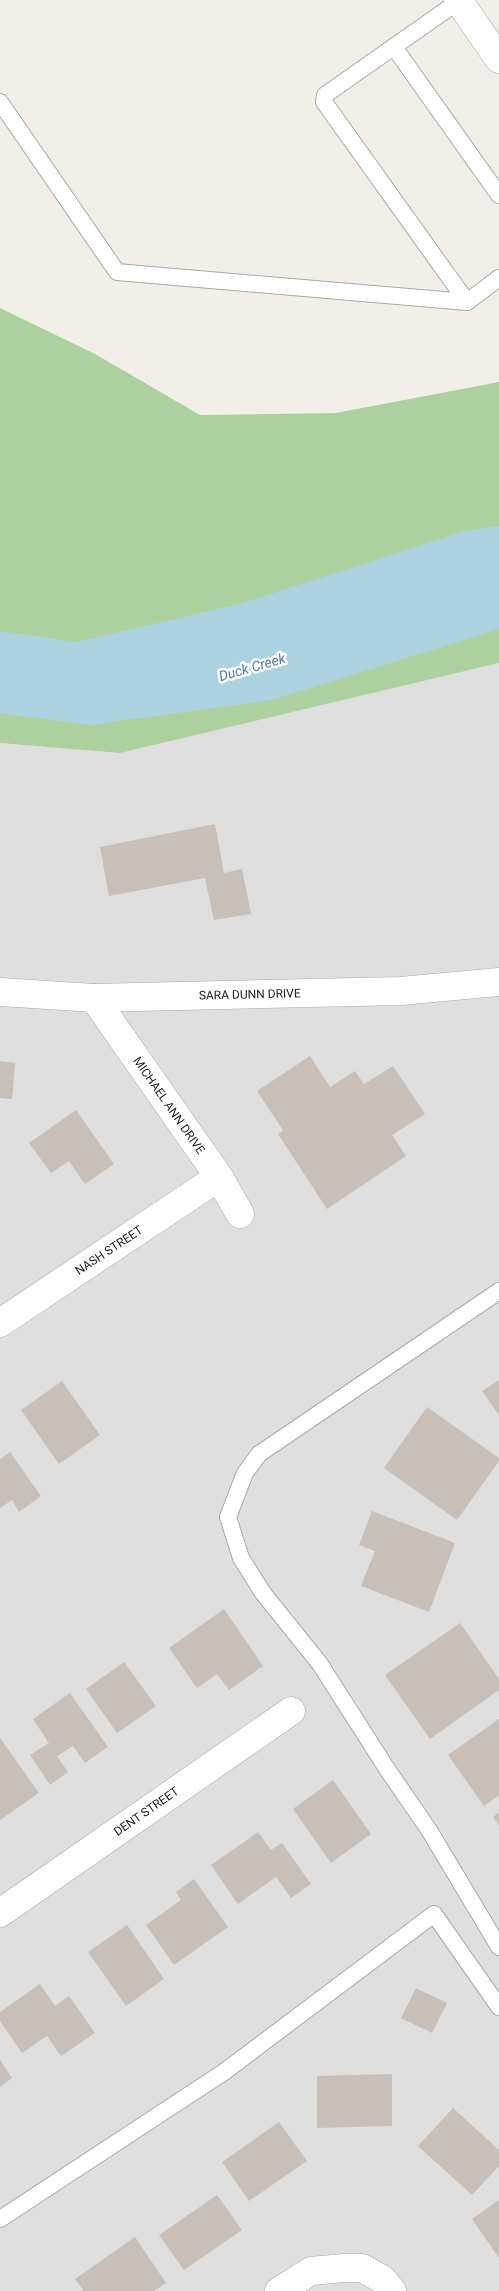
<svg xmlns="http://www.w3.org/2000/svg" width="499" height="2291" font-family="Roboto,sans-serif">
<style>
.residential{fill:#e0dfdf}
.forest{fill:#add19e}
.water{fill:#aad3df}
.building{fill:#c7bfb8}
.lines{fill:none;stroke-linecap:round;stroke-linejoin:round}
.service-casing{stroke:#a9a9a9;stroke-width:18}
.minor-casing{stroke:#a9a9a9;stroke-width:29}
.service{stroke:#fff;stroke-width:16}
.minor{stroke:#fff;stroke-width:28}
.labels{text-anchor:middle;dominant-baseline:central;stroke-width:5;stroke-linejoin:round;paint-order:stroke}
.street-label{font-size:12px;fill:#222;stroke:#fff}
.water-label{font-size:14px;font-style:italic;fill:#4a7aab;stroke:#fff}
</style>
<rect width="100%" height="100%" fill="#f2efe9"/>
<!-- residential -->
<path class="residential" d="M499 663V2291H0V743L120 753Z"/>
<!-- forest -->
<path class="forest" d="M0 308 95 354 200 415 336 413 499 382V663L120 753 0 743Z"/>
<!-- water -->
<path class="water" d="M499 526V629L272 700 90 725 0 713V631L77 642 243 603 465 531Z"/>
<!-- building -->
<g class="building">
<path d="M215 824 224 873 242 869 251 914 214 920 205 878 109 896 100 847Z"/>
<path d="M310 1056 330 1087 355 1071 364 1084 393 1066 425 1114 392 1135 406 1156 327 1209 278 1134 283 1130 257 1091Z"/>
<path d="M0 1061 15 1063 12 1099 0 1098Z"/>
<path d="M76 1110 114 1164 85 1184 69 1161 51 1173 29 1143Z"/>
<path d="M499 1380V1415L482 1391Z"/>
<path d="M62 1381 100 1435 59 1464 21 1410Z"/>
<path d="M427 1407 499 1458V1461L457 1520 384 1468Z"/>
<path d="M10 1452 41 1496 19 1512 12 1500 0 1508V1459Z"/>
<path d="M372 1511 455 1543 429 1612 361 1586 375 1551 359 1545Z"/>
<path d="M224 1609 263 1666 229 1690 217 1674 197 1688 169 1648Z"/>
<path d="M460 1623 499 1679V1690L430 1739 385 1675Z"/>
<path d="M124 1662 156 1706 117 1733 86 1689Z"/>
<path d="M70 1693 108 1747 85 1763 73 1746 57 1756 68 1772 50 1785 30 1755 49 1743 33 1719Z"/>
<path d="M499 1719V1795L484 1806 448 1755Z"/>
<path d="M0 1738 39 1793 0 1820Z"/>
<path d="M333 1780 371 1834 331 1863 293 1809Z"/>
<path d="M499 1812V1825L493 1817Z"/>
<path d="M258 1832 271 1850 282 1843 311 1884 291 1898 276 1877 238 1904 211 1865Z"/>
<path d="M194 1879 228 1927 174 1965 146 1925 181 1900 176 1892Z"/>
<path d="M127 1925 164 1979 126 2006 88 1952Z"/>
<path d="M40 1984 55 2006 69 1996 95 2033 61 2056 47 2036 22 2053 0 2021V2012Z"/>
<path d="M416 1988 447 2003 432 2033 401 2018Z"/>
<path d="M0 2060 12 2078 0 2087Z"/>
<path d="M392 2074V2126L317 2128V2076Z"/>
<path d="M453 2108 499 2150V2166L472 2195 418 2146Z"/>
<path d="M279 2122 307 2161 249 2201 222 2162Z"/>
<path d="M217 2195 242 2230 184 2270 159 2235Z"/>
<path d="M499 2200V2258L472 2219Z"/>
<path d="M135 2237 166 2283 154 2291H84L75 2279Z"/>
</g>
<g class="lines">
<defs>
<g id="service">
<path d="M459 1 325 95 324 102 467 302 499 278"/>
<path d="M394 47 499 195"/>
<path d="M0 102 117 272 467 302"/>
<path d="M499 1291 259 1454 245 1473 228 1517 241 1558 263 1593 320 1664 387 1769 429 1830 499 1947"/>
<path d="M0 2219 224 2072 434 1914 499 2007"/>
</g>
<g id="minor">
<path d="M458 0 499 59"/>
<path id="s1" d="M0 992 94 998 401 991 499 982"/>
<path id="s2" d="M94 998 219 1177 240 1214"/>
<path id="s3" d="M0 1323 219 1177"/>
<path id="s4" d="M0 1913 291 1711"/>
<path d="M279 2291 311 2271 344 2268H362L382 2279 392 2291"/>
</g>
</defs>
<!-- service casing -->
<use href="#service" class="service-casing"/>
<!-- minor casing -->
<use href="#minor" class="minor-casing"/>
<!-- service -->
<use href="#service" class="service"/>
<!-- minor -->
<use href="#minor" class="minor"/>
</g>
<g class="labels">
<!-- street labels -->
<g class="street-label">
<text stroke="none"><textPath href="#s1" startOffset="250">SARA DUNN DRIVE</textPath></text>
<text stroke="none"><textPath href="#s2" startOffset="131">MICHAEL ANN DRIVE</textPath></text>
<text stroke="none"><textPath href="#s3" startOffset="131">NASH STREET</textPath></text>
<text stroke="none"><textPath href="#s4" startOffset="178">DENT STREET</textPath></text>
</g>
<!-- water labels -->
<g class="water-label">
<text transform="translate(252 667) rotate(-16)">Duck Creek</text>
</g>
</g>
</svg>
